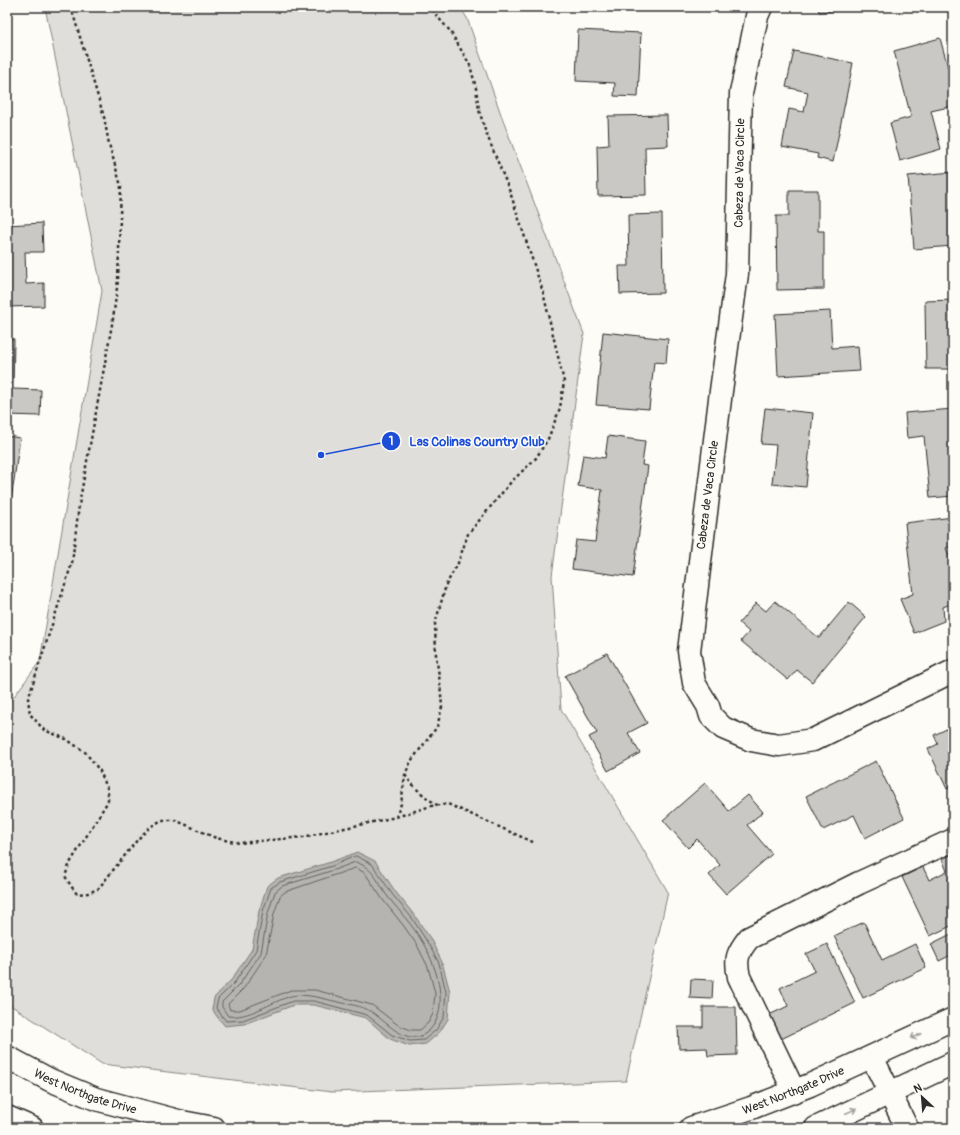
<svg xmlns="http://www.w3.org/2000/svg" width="960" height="1135" font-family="Pangolin,sans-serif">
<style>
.green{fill:#dfdeda;stroke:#858482}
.water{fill:#b5b4b1;stroke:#7e7d7b}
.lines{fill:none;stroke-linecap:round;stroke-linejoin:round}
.shore{stroke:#626261;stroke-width:1}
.building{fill:#c9c8c4;stroke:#2b2b2b}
.minor-casing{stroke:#2b2b2b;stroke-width:25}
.major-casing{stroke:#2b2b2b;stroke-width:25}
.path{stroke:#2b2b2b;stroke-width:2.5;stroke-dasharray:3 3;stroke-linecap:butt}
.minor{stroke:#fdfcf7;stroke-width:22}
.major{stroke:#fdfcf7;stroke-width:22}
.oneway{stroke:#9e9e9b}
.labels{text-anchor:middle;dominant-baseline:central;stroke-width:3;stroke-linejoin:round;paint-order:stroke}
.street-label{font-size:12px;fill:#2b2b2b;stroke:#fdfcf7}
.leader{fill:none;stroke:#1d4ed8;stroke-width:1.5}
.callout-dot{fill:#1d4ed8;stroke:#fdfcf7;stroke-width:1.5}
.mark-label{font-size:12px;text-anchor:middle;font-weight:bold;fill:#fff}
.callout-label{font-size:13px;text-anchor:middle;font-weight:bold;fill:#1d4ed8;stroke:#fdfcf7;stroke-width:3;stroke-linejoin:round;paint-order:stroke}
</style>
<rect width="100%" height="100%" fill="#fdfcf7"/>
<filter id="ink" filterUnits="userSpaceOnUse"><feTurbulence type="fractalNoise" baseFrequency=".025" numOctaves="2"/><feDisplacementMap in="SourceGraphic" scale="8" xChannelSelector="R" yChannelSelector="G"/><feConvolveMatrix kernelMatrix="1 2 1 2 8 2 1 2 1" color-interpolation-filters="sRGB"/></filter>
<g filter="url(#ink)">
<!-- green -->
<path class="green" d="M45 7H460L467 18 504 123 584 334 552 576 561 709 668 892 626 1081 332 1092 102 1064 7 1003V706L40 661 102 291Z"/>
<!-- water -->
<path class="water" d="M357 852 375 861 395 891 415 916 430 938 442 962 450 992 448 1019 439 1033 426 1044 409 1046 390 1039 366 1018 314 1005H294L244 1024 225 1026 218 1018 212 1009 214 998 232 979 252 949 259 911 267 886 278 878 331 862Z"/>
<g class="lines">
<!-- shore -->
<g class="shore">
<path d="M356 856 372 864 392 894 412 918 426 940 439 963 446 992 444 1017 436 1030 424 1040 410 1041 392 1035 367 1015 314 1001H293L243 1020 226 1021 216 1008 218 999 235 982 256 950 263 911 271 888 280 882 332 866Z"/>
<path d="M356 862C375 869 377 882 388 897 394 905 401 912 407 920 426 943 442 975 440 1005 439 1017 434 1029 423 1035 404 1045 384 1019 370 1011 362 1006 348 1004 338 1002 325 999 305 993 291 996 271 1002 248 1019 228 1016L222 1007V1002L239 985 261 953 268 913 275 892 282 886 334 870Z"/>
<path d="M356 868 365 873 383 900 403 925 417 945 428 967 435 993 433 1014 428 1023 420 1030H411L398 1025 372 1005 315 990H291L240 1010H230L228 1004 244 988 266 955 274 914 280 896 285 892Z"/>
</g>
</g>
<!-- building -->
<g class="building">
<path d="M818 7H880L819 12Z"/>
<path d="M578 30 641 33 638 97 614 96 615 83 576 81Z"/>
<path d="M940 38 953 86V106L931 111 941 149 900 161 890 123 911 117 894 51Z"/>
<path d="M794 51 853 63 833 162 817 158 818 154 782 147 789 109 804 112 808 92 786 87Z"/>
<path d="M667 115 668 146 645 147 646 195 598 196 597 146 609 145 608 116Z"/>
<path d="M953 172V246L914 249 908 176Z"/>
<path d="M7 177 12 191 7 193Z"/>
<path d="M789 190H818V231H824V289L777 290 776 216H789Z"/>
<path d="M662 214 663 293 620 294 619 266H629L628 215Z"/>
<path d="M42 223 43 252H25L26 284 44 283V306L7 307V225Z"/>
<path d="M953 300V369H926L925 301Z"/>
<path d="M830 311 832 348 858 346 860 371 778 376 775 314Z"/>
<path d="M603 332 668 339 666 363 654 362 649 409 596 405Z"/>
<path d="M7 339H14L13 389 41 390 40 416 7 415Z"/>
<path d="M765 408 813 413 806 487 772 484 776 445 761 444Z"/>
<path d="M953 409V496L930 498 924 436 907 438 905 413Z"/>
<path d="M7 436 20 438 7 529Z"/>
<path d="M608 436 645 441 642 465 648 466 633 577 572 569 576 540 595 542 602 490 578 486 583 455 605 458Z"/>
<path d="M953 517V545L946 548 953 567V603L943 607 944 621 914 633 900 599 913 594 905 523Z"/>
<path d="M775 601 819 638 849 602 866 617 812 682 797 670 788 680 741 641 749 632 739 623 756 603 766 611Z"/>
<path d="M607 653 647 723 628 733 640 753 608 771 589 737 597 733 565 676Z"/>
<path d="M953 726V786L947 789 928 749 938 744 934 735Z"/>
<path d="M876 761 904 818 865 838 854 815 823 830 806 796Z"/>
<path d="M705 783 729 811 748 795 763 812 747 825 772 854 726 894 709 875 720 865 697 839 688 848 663 820Z"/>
<path d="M953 854V925L930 936 902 877 923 867 929 880 947 871 942 859Z"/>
<path d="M864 922 882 960 915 944 926 968 863 998 834 936Z"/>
<path d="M953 933V954L939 961 931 944Z"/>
<path d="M827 944 855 1003 779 1040 767 1016 788 1006 780 988 815 971 806 954Z"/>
<path d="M691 979 713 980 712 999 690 998Z"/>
<path d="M703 1007H736L737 1055 708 1056 707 1048 679 1049 678 1027H703Z"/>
</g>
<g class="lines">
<defs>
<g id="minor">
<path d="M761 7 757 16 741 93 737 274 721 391 689 651 694 683 708 706 711 716 723 728 751 740 779 745 813 740 953 671"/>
<path d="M872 1057 907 1128"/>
<path d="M794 1091 739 977C735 959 737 953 749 938L859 883 953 840"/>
</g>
<g id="major">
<path id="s1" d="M7 1057 50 1080 96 1099 182 1122 214 1128"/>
<path d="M7 1117 32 1128"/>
<path id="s2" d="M691 1128 751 1108 810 1085 953 1019"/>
<path d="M816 1128 953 1063"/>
</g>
</defs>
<!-- minor casing -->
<use href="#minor" class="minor-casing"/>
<!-- major casing -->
<use href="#major" class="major-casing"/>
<!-- path -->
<g class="path">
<path d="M71 7 104 117 109 144 121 186 118 280 113 319 79 505 72 563 28 699 30 714 44 730 66 739 85 752 100 771 108 790V801L70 863 65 876 71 886 77 894 88 893 98 889 138 839 150 827 162 820H175L216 838 239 843 303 837 396 817 401 804 405 775 411 761 437 727 442 707 440 683 436 655 435 624 446 585 458 563 468 534 511 482 536 458 548 439 560 408 564 382 543 292 510 192 485 130 479 110 476 88 470 65 450 31 435 14 432 7"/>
<path d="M405 775C414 788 424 796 437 805"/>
<path d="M396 817 431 806 448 804 535 843"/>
</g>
<!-- minor -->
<use href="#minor" class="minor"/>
<!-- major -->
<use href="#major" class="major"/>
</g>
<!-- one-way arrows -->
<defs><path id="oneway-shaft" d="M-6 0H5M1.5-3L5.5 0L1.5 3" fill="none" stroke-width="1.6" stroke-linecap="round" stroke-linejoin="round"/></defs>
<g class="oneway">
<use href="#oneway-shaft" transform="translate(916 1036) rotate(155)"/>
<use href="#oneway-shaft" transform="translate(851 1111) rotate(-25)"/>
</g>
</g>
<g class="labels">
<!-- street labels -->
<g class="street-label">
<text transform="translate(740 173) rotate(-89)">Cabeza de Vaca Circle</text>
<text transform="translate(708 495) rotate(-83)">Cabeza de Vaca Circle</text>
<text stroke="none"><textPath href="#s1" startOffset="86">West Northgate Drive</textPath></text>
<text stroke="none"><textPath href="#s2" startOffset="109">West Northgate Drive</textPath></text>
</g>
</g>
<!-- callouts -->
<path class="leader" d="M321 455L391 441"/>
<g class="callout-dot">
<circle cx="321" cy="455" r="4"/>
<circle cx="391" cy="441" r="10"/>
</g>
<g class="mark-label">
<text x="391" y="445">1</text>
</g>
<g class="callout-label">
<text x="477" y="446">Las Colinas Country Club</text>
</g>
<!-- margin -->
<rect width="960" height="1135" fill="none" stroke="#fdfcf7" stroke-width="24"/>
<rect x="12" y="12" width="936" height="1111" fill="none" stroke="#2b2b2b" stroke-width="1.5" filter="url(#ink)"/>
<!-- north arrow -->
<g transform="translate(922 1097) rotate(334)" stroke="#fdfcf7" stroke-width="3" paint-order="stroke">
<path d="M0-3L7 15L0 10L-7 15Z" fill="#2b2b2b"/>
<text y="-6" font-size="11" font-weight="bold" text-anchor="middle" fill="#2b2b2b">N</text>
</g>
</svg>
